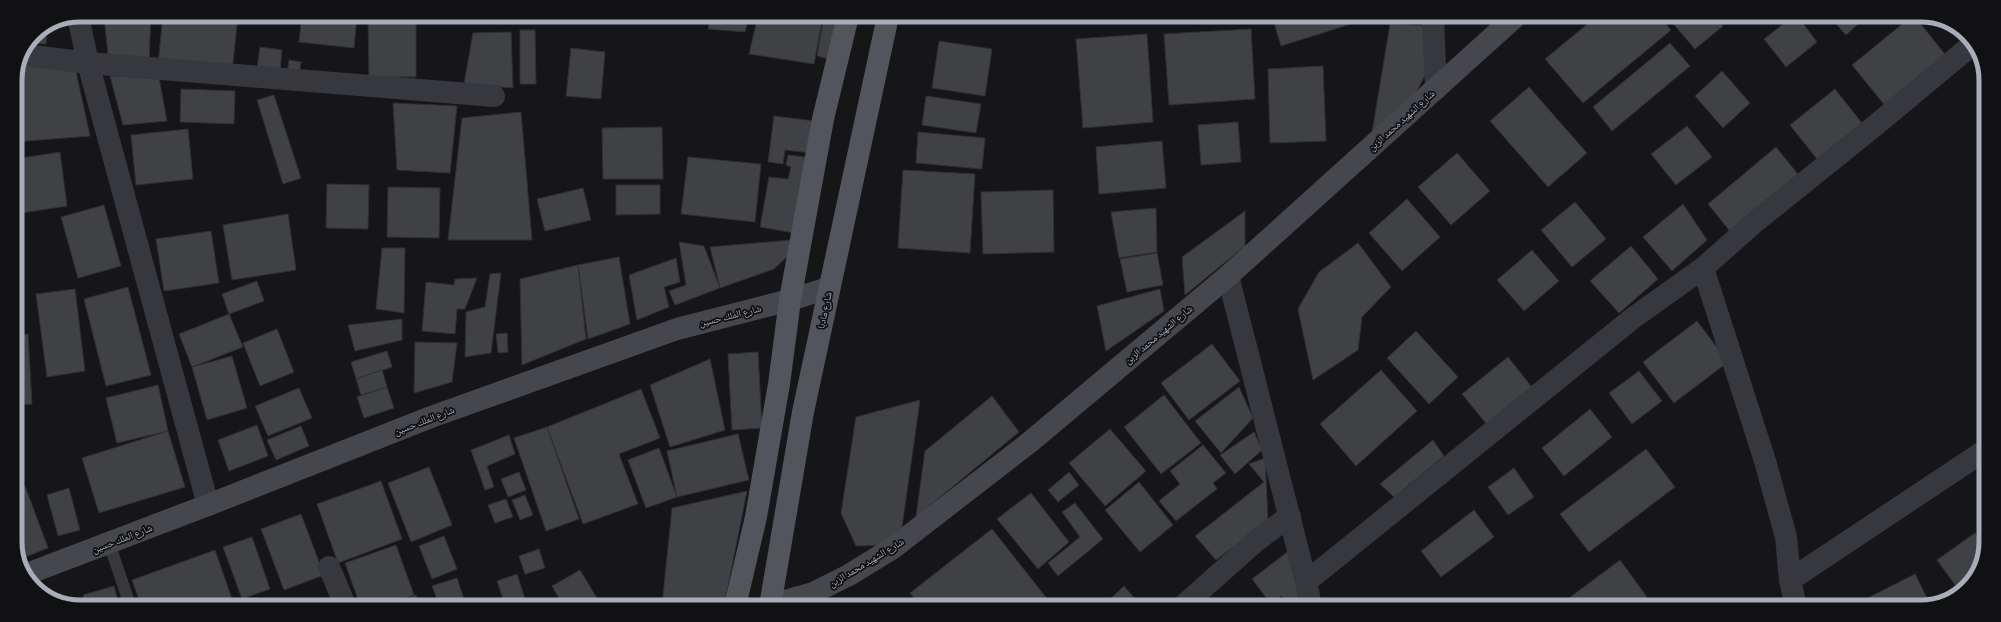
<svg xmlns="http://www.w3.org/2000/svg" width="2001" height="622" font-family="Commissioner,'Noto Naskh Arabic',sans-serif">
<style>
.building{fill:#404145;stroke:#303034}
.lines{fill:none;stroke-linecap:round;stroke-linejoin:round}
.lane{stroke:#37383d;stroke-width:12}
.street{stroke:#37383d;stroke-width:22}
.secondary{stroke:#45474d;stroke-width:22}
.primary{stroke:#53555c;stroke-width:22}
.labels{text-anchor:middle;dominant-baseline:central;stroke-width:3.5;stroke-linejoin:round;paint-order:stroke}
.street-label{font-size:10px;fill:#a8adb8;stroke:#111113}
.rim{fill:none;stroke:#a8adb8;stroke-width:5}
</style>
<rect width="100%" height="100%" fill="#161618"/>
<!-- building -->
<g class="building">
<path d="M104 15H151L149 62 108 56Z"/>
<path d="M163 15H238L232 72 158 65Z"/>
<path d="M302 15H357L354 48 299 42Z"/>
<path d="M368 15H416V77H369Z"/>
<path d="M611 16H673L672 20Z"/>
<path d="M711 16H749L745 32 708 29Z"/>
<path d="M758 16H823L814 64 749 54Z"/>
<path d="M824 16H842L833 60 817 56Z"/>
<path d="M1272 16 1349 17 1351 24 1281 46Z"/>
<path d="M1596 17H1660L1671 30 1583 103 1545 59Z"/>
<path d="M1674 17H1716L1723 26 1695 49 1670 20Z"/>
<path d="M1792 17H1798L1817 42 1786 67 1764 39Z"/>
<path d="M1830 17H1866L1846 35Z"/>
<path d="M1911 17H1915L1948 58 1887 108 1852 65Z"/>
<path d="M1390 24 1428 26 1426 73 1405 115 1371 139Z"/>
<path d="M47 28 46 44 30 43 34 34Z"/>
<path d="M1251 29 1255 99 1169 105 1164 34Z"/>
<path d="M520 30H535L536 84H520Z"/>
<path d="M511 32 513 88 464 84 473 33Z"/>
<path d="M1147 34 1153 122 1083 128 1076 39Z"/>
<path d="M939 41 992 49 985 96 932 88Z"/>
<path d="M1670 43 1690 66 1612 131 1593 107Z"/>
<path d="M260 47 282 50 280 71 257 69Z"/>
<path d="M571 48 605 52 601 99 566 96Z"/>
<path d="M289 60 301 62 299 75 287 74Z"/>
<path d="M22 63 75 67 90 136 15 142V80Z"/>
<path d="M1323 66 1326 141 1270 143 1268 69Z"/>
<path d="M1722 71 1750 103 1723 128 1695 96Z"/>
<path d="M110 76 159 78 167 121 123 125Z"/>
<path d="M1529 87 1587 153 1548 187 1490 121Z"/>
<path d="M181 89 235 91 234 124 180 122Z"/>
<path d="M1835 89 1862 123 1817 159 1790 125Z"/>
<path d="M274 95 301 178 283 184 257 100Z"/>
<path d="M926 96 981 104 976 133 922 125Z"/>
<path d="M393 103 457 106 450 173 397 170Z"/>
<path d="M521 112 532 240H448L462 118Z"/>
<path d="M774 116 815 121 811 153 785 150 783 164 768 162Z"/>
<path d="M1238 122 1241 162 1201 165 1198 125Z"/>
<path d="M1687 126 1712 157 1676 185 1651 154Z"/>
<path d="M662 127 663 179H603L602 128Z"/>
<path d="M188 129 193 179 136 185 131 135Z"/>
<path d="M918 132 985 138 982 169 916 163Z"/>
<path d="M1162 141 1166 188 1099 194 1096 147Z"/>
<path d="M1776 147 1801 178 1733 235 1708 204Z"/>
<path d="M60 152 67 206 15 214V159Z"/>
<path d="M1457 153 1490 191 1451 225 1418 187Z"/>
<path d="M788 155 813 158 800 234 760 227 769 177 788 179 791 167 786 165Z"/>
<path d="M688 157 761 164 755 222 681 214Z"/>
<path d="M903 170 975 174 970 253 898 248Z"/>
<path d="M327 184 369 185 368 229 326 228Z"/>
<path d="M616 185H660V214L616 215Z"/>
<path d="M388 187 440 188 439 238 387 237Z"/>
<path d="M583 188 591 220 545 231 537 199Z"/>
<path d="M1053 190 1054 252 983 254 981 192Z"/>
<path d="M1407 199 1440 237 1402 271 1369 233Z"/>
<path d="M1575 202 1606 239 1572 267 1541 230Z"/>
<path d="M1683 204 1707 240 1672 271 1643 237Z"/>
<path d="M104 205 121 266 78 278 61 217Z"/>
<path d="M1156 208 1157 252 1119 258 1111 212Z"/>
<path d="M1245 211V246L1185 295 1182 257Z"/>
<path d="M288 214 296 270 232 280 223 225Z"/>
<path d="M211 231 219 283 164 291 156 239Z"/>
<path d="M791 240 789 255 774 269 720 288 710 247Z"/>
<path d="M679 242 704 246 720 288 675 305 669 291 686 285Z"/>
<path d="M1358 243 1391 287 1362 317 1358 350 1313 380 1298 309 1319 272Z"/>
<path d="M1631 246 1658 279 1619 313 1590 281Z"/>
<path d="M382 248H405L404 313 376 309Z"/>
<path d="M1532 250 1559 281 1524 311 1497 280Z"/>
<path d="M1157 253 1163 285 1127 292 1120 259Z"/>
<path d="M619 257 630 324 588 339 578 265Z"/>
<path d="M676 258 680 282 664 287 669 307 637 320 629 275Z"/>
<path d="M578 265 586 339 522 365 520 279Z"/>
<path d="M501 273 491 353 465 357 466 312 485 307 490 274Z"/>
<path d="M477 278 465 309H457L455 334 422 331 426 282 454 285 455 279Z"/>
<path d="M257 281 264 301 229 314 222 294Z"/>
<path d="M128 287 151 375 106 386 84 299Z"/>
<path d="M75 289 85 371 47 377 36 294Z"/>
<path d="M1160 289 1164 311 1106 351 1097 306Z"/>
<path d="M229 314 243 347 192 367 179 334Z"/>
<path d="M402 319V340L355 351 348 325Z"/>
<path d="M1697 321 1728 362 1674 403 1643 362Z"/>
<path d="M277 329 294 372 260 386 243 343Z"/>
<path d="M1416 331 1458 377 1429 404 1387 358Z"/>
<path d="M507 333 508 352 498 353 496 334Z"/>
<path d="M28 334 32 404 15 405V335Z"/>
<path d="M415 342 457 343 452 382 414 393Z"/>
<path d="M1212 344 1240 381 1189 420 1161 383Z"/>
<path d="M387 351 392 367 356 379 351 362Z"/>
<path d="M758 352 762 428 732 430 728 354Z"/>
<path d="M232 356 247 408 207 420 192 367Z"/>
<path d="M1508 357 1535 391 1489 427 1462 394Z"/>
<path d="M710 359 725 430 670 447 650 385Z"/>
<path d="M382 370 387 387 361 395 356 379Z"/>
<path d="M1381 370 1417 411 1356 466 1320 424Z"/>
<path d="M1639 371 1662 401 1632 424 1609 393Z"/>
<path d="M158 385 168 431 117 443 106 398Z"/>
<path d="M387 387 394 408 364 418 357 397Z"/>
<path d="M1239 387 1253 418 1221 453 1195 421Z"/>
<path d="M299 388 312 418 268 436 255 406Z"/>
<path d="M641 389 660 438 619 454 638 504 583 524 547 427Z"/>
<path d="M1164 395 1201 443 1161 474 1124 427Z"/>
<path d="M992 396 1019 432 916 517 925 451Z"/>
<path d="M920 400 902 527 886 545 856 546 841 513 856 417Z"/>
<path d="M1590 409 1612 437 1564 476 1542 448Z"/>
<path d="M257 425 268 456 229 471 218 440Z"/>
<path d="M301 426 309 446 276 460 267 440Z"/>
<path d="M547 427 579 519 546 531 514 438Z"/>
<path d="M1110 429 1146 471 1105 506 1069 463Z"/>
<path d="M168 431 185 487 99 513 82 458Z"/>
<path d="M1254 432 1262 450 1235 474 1220 455Z"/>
<path d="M738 434 749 480 677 497 667 451Z"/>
<path d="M509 435 515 454 487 466 494 487 485 490 471 450Z"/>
<path d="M1433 440 1444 456 1394 497 1380 484Z"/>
<path d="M1203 445 1226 473 1213 483 1217 489 1176 521 1159 501 1180 484 1170 471Z"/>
<path d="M659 448 677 497 646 508 628 460Z"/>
<path d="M1646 449 1675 487 1589 552 1560 514Z"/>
<path d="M1265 458 1268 520 1216 560 1195 536 1264 482 1249 464Z"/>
<path d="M429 467 452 525 411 542 388 483Z"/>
<path d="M1514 468 1534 497 1508 515 1488 487Z"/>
<path d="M519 472 526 490 508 497 501 479Z"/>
<path d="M1069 472 1079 485 1058 502 1048 490Z"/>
<path d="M381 481 402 539 338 563 317 504Z"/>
<path d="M1139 482 1173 525 1140 552 1105 510Z"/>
<path d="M25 486 48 548 20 559 15 547V490Z"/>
<path d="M69 488 80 530 58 536 47 495Z"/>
<path d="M747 491 724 606 662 605 672 508Z"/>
<path d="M1031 493 1069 542 1038 569 997 519Z"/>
<path d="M525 495 533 515 520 520 512 500Z"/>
<path d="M506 499 513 517 495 523 488 505Z"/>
<path d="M1075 503 1103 539 1058 576 1048 563 1080 537 1062 512Z"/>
<path d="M1474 510 1494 537 1441 577 1421 551Z"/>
<path d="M301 514 324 575 284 590 261 529Z"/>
<path d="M992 529 1053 606H920L910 593Z"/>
<path d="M1975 533 1984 545V559L1961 593 1937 560Z"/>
<path d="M444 536 457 569 432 579 419 546Z"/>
<path d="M252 537 270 589 242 599 223 547Z"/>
<path d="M396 545 414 595 386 605H360L345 563Z"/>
<path d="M1294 547 1301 606H1289L1281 596 1271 604 1252 579Z"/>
<path d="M539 549 545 568 525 574 519 556Z"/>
<path d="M215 550 234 605H141L132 580Z"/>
<path d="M1620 560 1647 597 1634 607H1557Z"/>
<path d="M580 570 601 605H563L552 586Z"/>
<path d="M517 574 527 605H505L497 581Z"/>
<path d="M1915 574 1930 604 1921 607H1863L1860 602Z"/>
<path d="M457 578 466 605H439L432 586Z"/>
<path d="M114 586 119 605H86L83 595Z"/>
<path d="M1124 586 1141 606H1103Z"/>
<path d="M416 595 420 605H388Z"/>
<path d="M1249 601 1253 606H1243Z"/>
</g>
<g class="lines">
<!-- lane -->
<path class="lane" d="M109 543 130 605"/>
<!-- street -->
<g class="street">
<path d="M78 16 88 63 208 505"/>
<path d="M1433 17 1436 89"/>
<path d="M25 55 88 63 494 96"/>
<path d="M1703 268 1765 461 1786 537 1790 580 1796 607"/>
<path d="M1228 276 1306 582 1311 606"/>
<path d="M329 567 345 605"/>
<path d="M1790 580 1984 451"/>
<path d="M1306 582 1633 318 1703 268 1755 222 1877 124 1973 44"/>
<path d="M1183 606 1256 541 1290 516"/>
</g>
<!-- secondary -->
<g class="secondary">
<path d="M27 574 208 505 431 417 677 329 790 300 828 288"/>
<path d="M770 605 813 593 849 575 893 548 1030 442 1228 276 1515 17"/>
</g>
<!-- primary -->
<g class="primary">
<path d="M735 606 756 517 779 384 790 300 823 119 848 16"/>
<path d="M770 606 803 412 888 16"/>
</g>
</g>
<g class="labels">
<!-- street labels -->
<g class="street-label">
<text transform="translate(1401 120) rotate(-42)">شارع الشهيد محمد الزبن</text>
<text transform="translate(824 310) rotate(-78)">شارع مادبا</text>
<text transform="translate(730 315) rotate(-14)">شارع الملك حسين</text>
<text transform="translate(1158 334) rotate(-40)">شارع الشهيد محمد الزبن</text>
<text transform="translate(424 420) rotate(-21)">شارع الملك حسين</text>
<text transform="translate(122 538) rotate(-21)">شارع الملك حسين</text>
<text transform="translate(866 562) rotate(-31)">شارع الشهيد محمد الزبن</text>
</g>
</g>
<!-- crop -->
<path d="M0 0H2001V622H0ZM80 22H1921A58 58 0 0 1 1979 80V542A58 58 0 0 1 1921 600H80A58 58 0 0 1 22 542V80A58 58 0 0 1 80 22Z" fill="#111113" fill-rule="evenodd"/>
<path class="rim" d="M80 22H1921A58 58 0 0 1 1979 80V542A58 58 0 0 1 1921 600H80A58 58 0 0 1 22 542V80A58 58 0 0 1 80 22Z"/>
</svg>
